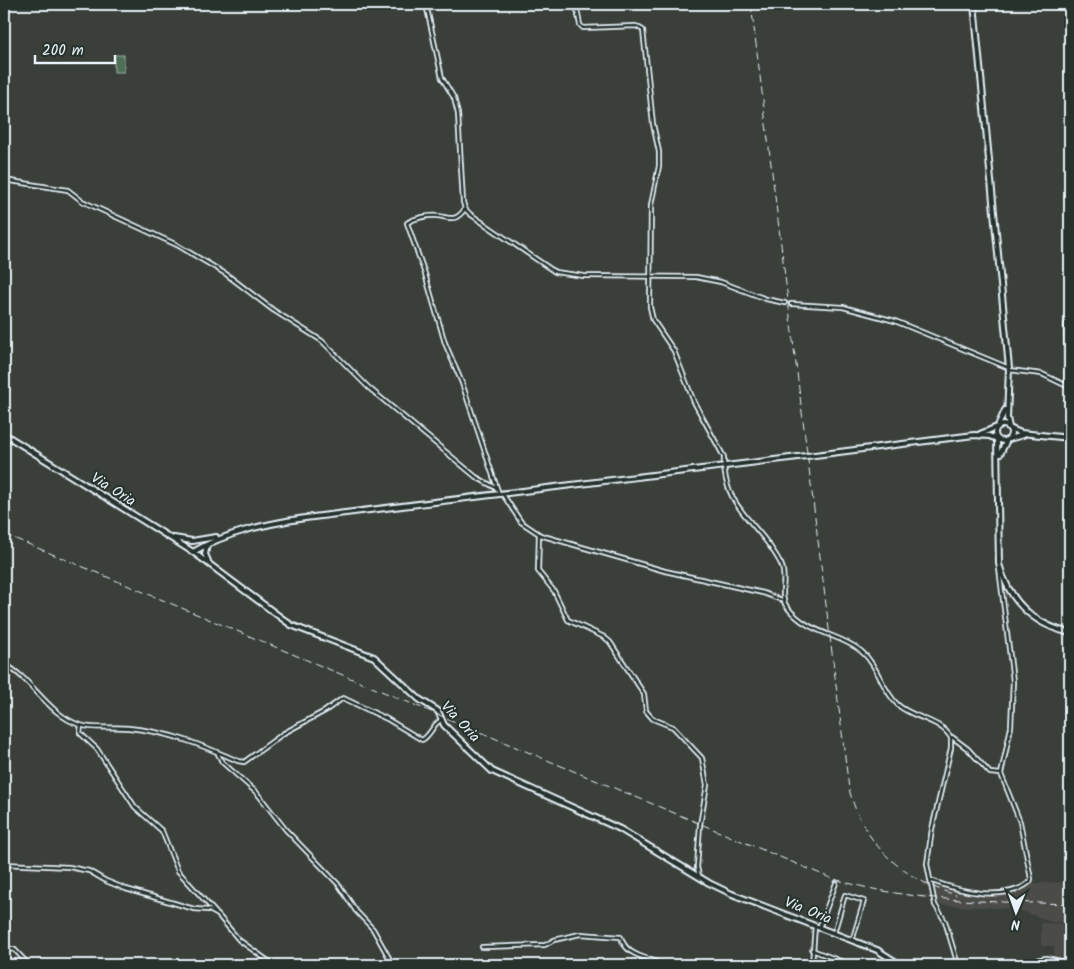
<svg xmlns="http://www.w3.org/2000/svg" width="1074" height="969" font-family="Kalam,sans-serif">
<style>
.built{fill:#4b4b47}
.green{fill:#4f6e57;stroke:#9cb0a8}
.lines{fill:none;stroke-linecap:round;stroke-linejoin:round}
.street-casing{stroke:#e8f1f8;stroke-width:6}
.secondary-casing{stroke:#e8f1f8;stroke-width:8}
.street{stroke:#26332d;stroke-width:2.5}
.secondary{stroke:#26332d;stroke-width:4}
.rail{stroke:#e8f1f8;stroke-width:1;stroke-dasharray:8 4;stroke-linecap:butt}
.secondary-bridge-casing{stroke:#e8f1f8;stroke-width:8;stroke-linecap:butt}
.secondary-bridge{stroke:#26332d;stroke-width:4}
.labels{text-anchor:middle;dominant-baseline:central;stroke-width:4;stroke-linejoin:round;paint-order:stroke}
.street-label{font-size:15px;fill:#e8f1f8;stroke:#26332d}
</style>
<rect width="100%" height="100%" fill="#3a3f3a"/>
<filter id="ink" filterUnits="userSpaceOnUse"><feTurbulence type="fractalNoise" baseFrequency=".02" numOctaves="2"/><feDisplacementMap in="SourceGraphic" scale="10" xChannelSelector="R" yChannelSelector="G"/><feConvolveMatrix kernelMatrix="1 2 1 2 8 2 1 2 1" color-interpolation-filters="sRGB"/></filter>
<g filter="url(#ink)">
<!-- built -->
<g class="built">
<path d="M924 881 962 893 998 895 1031 886 1032 883 1070 882V922H1052L1016 909 939 905 937 901 920 898V895L931 896 929 888 923 885Z"/>
<path d="M1041 923 1070 924V960L1063 957H1054V946H1041Z"/>
</g>
<!-- green -->
<rect class="green" x="114" y="55" width="10" height="17"/>
<g class="lines">
<defs>
<g id="street">
<path d="M426 4 442 78 454 98 458 114 463 202 465 209 470 214 555 272 584 276 696 277 721 282 766 299 785 303"/>
<path d="M576 4 580 25 583 28 636 26 643 30 653 124 659 152V166L651 205 650 307 653 320 674 351 694 402 724 457C722 509 760 522 781 564 788 577 778 596 787 607 809 635 839 633 861 651 878 665 882 690 898 705 912 718 942 720 951 738V748L932 829 927 864 935 905 945 921 958 965"/>
<path d="M4 180 68 190 82 201 177 245 226 274 273 310 322 341 369 388 476 477 496 488"/>
<path d="M465 209C455 222 452 218 438 216 429 215 414 218 407 223L425 274 445 343 462 383 499 494"/>
<path d="M791 304 843 307 895 321 1009 368"/>
<path d="M1009 370 1042 374 1067 386 1066 324"/>
<path d="M502 493 521 522 539 534 538 571 554 591 568 620 604 637 610 642 644 694 646 711 653 719 673 727 702 758 707 785 700 825 697 867 699 876"/>
<path d="M540 535 665 571 763 593 784 601"/>
<path d="M4 664C33 679 48 715 80 725 95 730 114 726 129 728 169 732 202 745 238 761L244 762 284 733 325 711 343 698 387 719 422 740C431 735 432 725 441 720"/>
<path d="M81 726 80 733 97 749 135 807 162 831 178 871 216 913"/>
<path d="M952 737 968 749 990 773 1001 774"/>
<path d="M218 754 222 762 257 793 286 830 339 885 356 911 373 929 393 965"/>
<path d="M4 864 69 867 89 871 106 881 126 889 194 909 209 910 218 915 239 940 274 965"/>
<path d="M930 880C958 891 1004 903 1030 882L1031 879 1020 822 1001 774 1011 727 1013 681 999 568"/>
<path d="M819 928 836 883"/>
<path d="M834 933 845 895 864 901 852 941"/>
<path d="M4 947 15 950 29 965"/>
<path d="M482 947 545 945 554 940 580 934 621 937C626 957 647 956 662 965"/>
<path d="M812 950 851 965"/>
<path d="M1052 959 1053 965"/>
<path d="M812 965 815 926"/>
<path d="M1013 965 1046 958 1070 963"/>
</g>
<g id="secondary">
<path d="M974 4 1009 368 1007 418 1009 427"/>
<circle cx="1003" cy="433" r="8"/>
<path d="M998 426 1005 410"/>
<path d="M1009 428 1021 433 1070 438"/>
<path d="M4 434 193 552 291 625 374 657 419 699 438 711 444 725 492 771 620 829 709 883 732 894 877 950 901 965"/>
<path d="M980 434 997 427"/>
<path d="M997 439 999 564C1009 601 1032 624 1070 633"/>
<path d="M1009 439 1023 435"/>
<path d="M1000 454 1007 440"/>
<path d="M815 455 974 435 989 436 997 439"/>
<path d="M174 538 192 541 216 537"/>
<path d="M207 545 205 554 208 561"/>
<path d="M193 552C227 532 266 524 305 518L798 457"/>
</g>
</defs>
<!-- street casing -->
<use href="#street" class="street-casing"/>
<!-- secondary casing -->
<use href="#secondary" class="secondary-casing"/>
<!-- street -->
<use href="#street" class="street"/>
<!-- secondary -->
<use href="#secondary" class="secondary"/>
<!-- rail -->
<g class="rail">
<path d="M751 4 849 789C863 844 902 879 956 895"/>
<path d="M4 534 828 877C907 903 989 901 1070 904"/>
</g>
<defs>
<path id="secondary-bridge" d="M798 457 815 455"/>
</defs>
<!-- secondary-bridge casing -->
<use href="#secondary-bridge" class="secondary-bridge-casing"/>
<!-- secondary-bridge -->
<use href="#secondary-bridge" class="secondary-bridge"/>
</g>
</g>
<g class="labels">
<!-- street labels -->
<g class="street-label">
<text transform="translate(113 490) rotate(32)">Via Oria</text>
<text transform="translate(460 722) rotate(47)">Via Oria</text>
<text transform="translate(808 911) rotate(22)">Via Oria</text>
</g>
</g>
<!-- margin -->
<rect width="1074" height="969" fill="none" stroke="#26332d" stroke-width="20"/>
<rect x="10" y="10" width="1054" height="949" fill="none" stroke="#e8f1f8" stroke-width="2" filter="url(#ink)"/>
<!-- north arrow -->
<g transform="translate(1016 912) rotate(182)" stroke="#26332d" stroke-width="4" paint-order="stroke">
<path d="M0-4L9 19L0 12L-9 19Z" fill="#e8f1f8"/>
<text y="-8" font-size="14" font-weight="bold" text-anchor="middle" fill="#e8f1f8">N</text>
</g>
<!-- scale -->
<path d="M35 55v8h80v-8" fill="none" stroke="#e8f1f8" stroke-width="2.5"/>
<text x="42" y="55" font-size="15" fill="#e8f1f8" stroke="#26332d" stroke-width="4" paint-order="stroke">200 m</text>
</svg>
